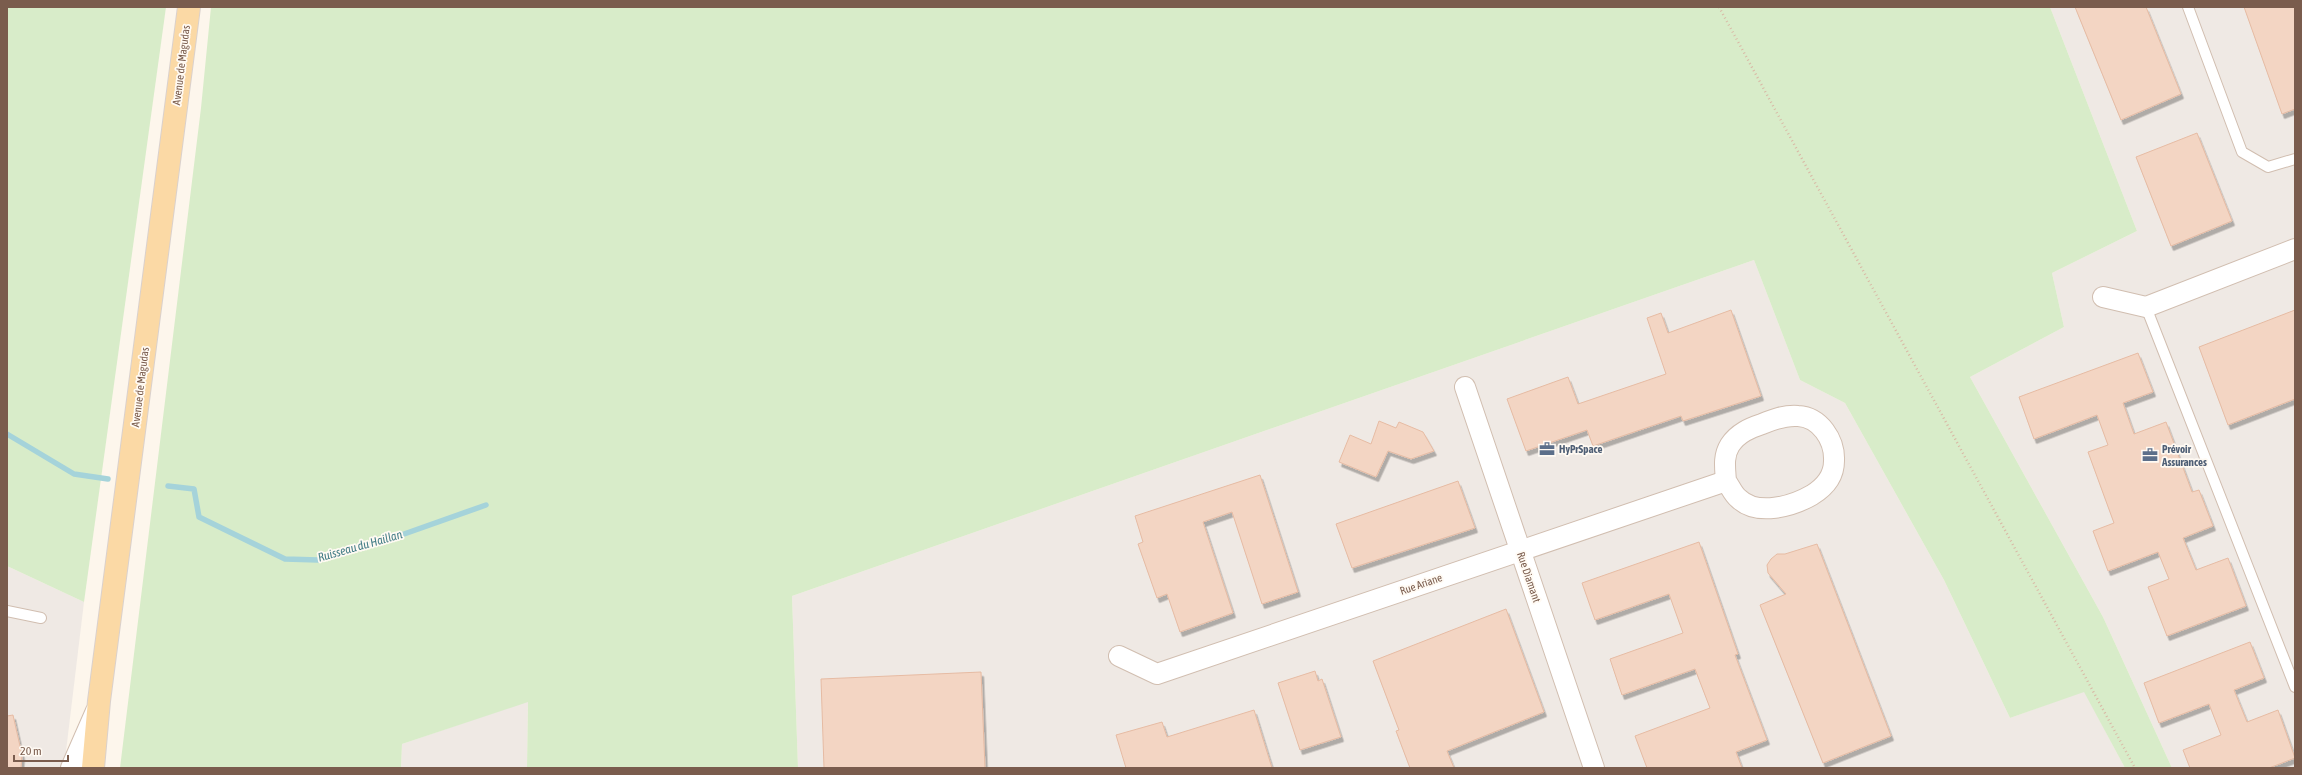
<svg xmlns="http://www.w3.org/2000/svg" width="2302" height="775" font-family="'Asap Condensed',sans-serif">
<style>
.industrial{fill:#efe9e4}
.green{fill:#d8ecc9}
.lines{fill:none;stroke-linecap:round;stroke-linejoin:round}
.stream{stroke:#a5d3da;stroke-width:5.5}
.building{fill:#f3d5c3;stroke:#e6bba3;filter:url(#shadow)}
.lane-casing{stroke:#d1beb0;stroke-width:12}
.street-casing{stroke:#d1beb0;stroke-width:22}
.primary-casing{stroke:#dad1cd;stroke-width:24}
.path{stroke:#d9b8a5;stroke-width:2.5;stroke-dasharray:1 3;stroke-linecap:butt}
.lane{stroke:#fff;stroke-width:10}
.street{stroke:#fff;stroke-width:20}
.primary{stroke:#fbd9a5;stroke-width:22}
.labels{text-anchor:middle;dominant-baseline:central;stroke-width:3.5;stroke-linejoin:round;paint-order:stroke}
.street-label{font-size:11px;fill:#7a5c4d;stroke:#fffaf3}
.service-label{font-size:11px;font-weight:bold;fill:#4e5e75;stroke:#fffaf3;text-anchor:start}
.water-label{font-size:12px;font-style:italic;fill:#437c86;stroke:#fffaf3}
</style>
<defs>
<filter id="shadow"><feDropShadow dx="2.5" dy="4.5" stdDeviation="0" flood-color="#0004"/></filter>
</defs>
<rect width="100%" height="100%" fill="#fdf6ec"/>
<!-- industrial -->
<g class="industrial">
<path d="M2050 7H2295V768H2172L2103 617 1970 377 2064 327 2052 273 2137 231Z"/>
<path d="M1754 260 1800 380 1845 403 1944 580 2010 718 2084 691 2125 768H798L792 596Z"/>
<path d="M7 566 84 602 64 768H7Z"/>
<path d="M528 701 527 768H401L402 744Z"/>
</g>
<!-- green -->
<g class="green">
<path d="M7 7H166L84 602 7 566Z"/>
<path d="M211 7H2050L2137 231 2052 273 2064 327 1970 377 2103 617 2172 768H2125L2084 692 2010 718 1944 580 1845 403 1800 380 1754 260 792 596 798 768H527L528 702 402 744 401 768H120L201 108Z"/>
</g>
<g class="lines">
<!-- stream -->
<g class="stream">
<path d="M7 434 74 474 108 479"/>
<path d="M168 486 194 489 199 517 285 559 318 560 390 539 486 505"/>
</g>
</g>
<!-- building -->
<g class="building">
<path d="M2075 7H2146L2181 94 2121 120Z"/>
<path d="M2244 7H2295V109L2282 114Z"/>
<path d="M2197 133 2232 221 2171 246 2136 157Z"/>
<path d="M1731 310 1761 396 1683 421 1681 416 1593 446 1587 430 1526 451 1507 399 1568 377 1578 404 1666 374 1647 318 1661 313 1668 333Z"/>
<path d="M2295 310V399L2228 425 2199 347Z"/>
<path d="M2138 353 2153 392 2123 403 2134 434 2166 422 2192 492 2199 490 2213 526 2183 538 2196 570 2228 558 2246 606 2167 636 2148 587 2169 579 2158 552 2108 571 2093 531 2114 523 2088 452 2108 445 2097 415 2034 439 2019 397Z"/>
<path d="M1379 421 1396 428 1399 422 1423 432 1434 451 1411 459 1388 451 1376 477 1339 462 1350 435 1371 444Z"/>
<path d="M1260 475 1298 592 1262 604 1232 512 1203 522 1233 613 1180 632 1167 594 1157 598 1138 544 1143 542 1135 516Z"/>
<path d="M1458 481 1475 528 1352 568 1336 524Z"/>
<path d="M1699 542 1738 654 1735 655 1767 740 1736 752 1742 768H1647L1635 736 1710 708 1695 669 1622 695 1610 659 1683 633 1669 594 1595 620 1582 583Z"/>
<path d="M1817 544 1891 736 1823 763 1760 605 1786 594 1768 573 1767 565 1771 559 1777 554H1785Z"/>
<path d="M1506 609 1544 712 1447 751 1454 768H1410L1396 731 1399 730 1373 661Z"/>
<path d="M2250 642 2264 678 2234 690 2247 722 2278 710 2295 758 2269 768H2190L2183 750 2221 735 2209 704 2159 723 2144 683Z"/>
<path d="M1315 671 1318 681 1322 679 1341 737 1300 750 1278 683Z"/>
<path d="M981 672 985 768H824L821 679Z"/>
<path d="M1254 710 1272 768H1126L1116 735 1162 722 1167 737Z"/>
<path d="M13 715 22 755 21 768H7V716Z"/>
</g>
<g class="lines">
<defs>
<g id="lane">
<path d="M2188 7 2242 152 2268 167 2295 159"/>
<path d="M2146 307 2295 687"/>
<path d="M7 611 41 618"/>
</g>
<g id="street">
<path d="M2103 297 2146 307 2295 249"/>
<path d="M1465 387 1594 768"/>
<path d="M1119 656 1157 674 1726 481C1730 486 1733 494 1738 498 1757 517 1793 506 1812 495 1825 487 1834 476 1834 461 1835 440 1820 417 1798 416 1785 415 1774 419 1762 424 1750 428 1738 433 1730 445 1723 456 1725 468 1726 481"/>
<path d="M71 768 96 711"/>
</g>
<path id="primary" d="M93 768 99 701 189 7"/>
</defs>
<!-- lane casing -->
<use href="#lane" class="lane-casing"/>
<!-- street casing -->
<use href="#street" class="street-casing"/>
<!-- primary casing -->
<use href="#primary" class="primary-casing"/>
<!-- path -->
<path class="path" d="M1719 7 2135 768"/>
<!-- lane -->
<use href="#lane" class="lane"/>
<!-- street -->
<use href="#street" class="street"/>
<!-- primary -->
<use href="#primary" class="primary"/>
</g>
<!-- icons -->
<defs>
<symbol id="office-bare" viewBox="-9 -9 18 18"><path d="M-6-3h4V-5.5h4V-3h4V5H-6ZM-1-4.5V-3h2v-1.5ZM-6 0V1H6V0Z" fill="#5c6f8a" stroke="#fffaf3" stroke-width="2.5" paint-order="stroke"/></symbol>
</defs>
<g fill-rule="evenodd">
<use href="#office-bare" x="1536" y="438" width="22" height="22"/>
<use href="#office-bare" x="2139" y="444" width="22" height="22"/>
</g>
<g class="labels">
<!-- street labels -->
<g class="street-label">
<text transform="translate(181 65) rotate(-83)">Avenue de Magudas</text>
<text transform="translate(140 387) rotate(-83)">Avenue de Magudas</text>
<text transform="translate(1529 577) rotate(71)">Rue Diamant</text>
<text transform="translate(1421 584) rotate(-19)">Rue Ariane</text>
</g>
<!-- service labels -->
<g class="service-label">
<text x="1559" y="449">HyPrSpace</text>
<text x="2162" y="449">Prévoir<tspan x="2162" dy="13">Assurances</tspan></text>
</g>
<!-- water labels -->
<g class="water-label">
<text transform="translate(360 546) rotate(-16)">Ruisseau du Haillan</text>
</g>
</g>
<!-- border -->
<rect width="2302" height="775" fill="none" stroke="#7a5c4d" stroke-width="16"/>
<!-- scale -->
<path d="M14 755v6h54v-6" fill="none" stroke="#7a5c4d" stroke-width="2"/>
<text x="20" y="755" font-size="12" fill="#7a5c4d" stroke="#fffaf3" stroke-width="3" paint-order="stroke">20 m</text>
</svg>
